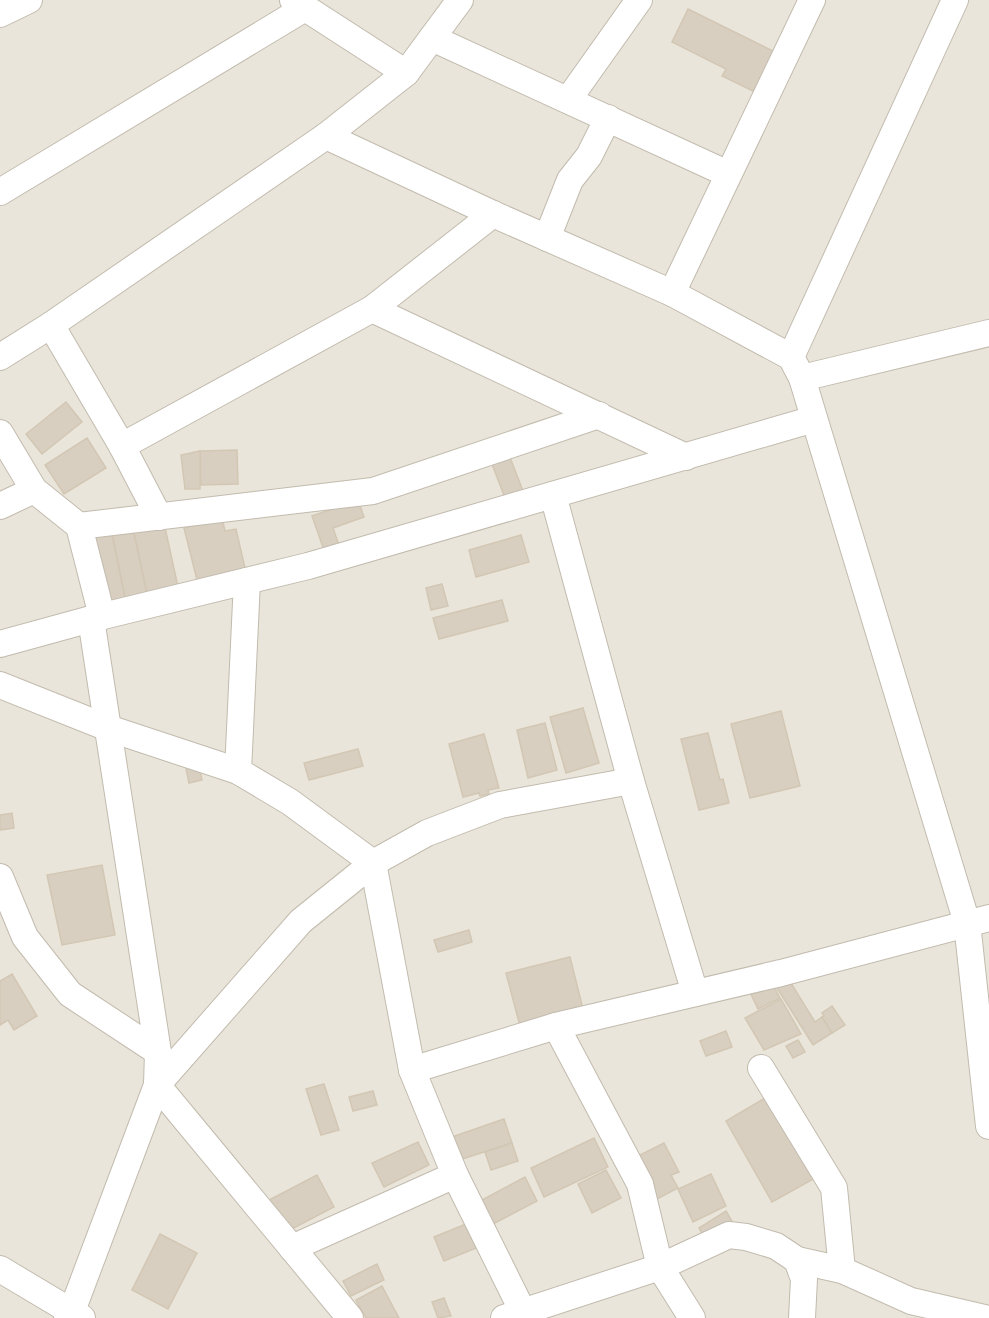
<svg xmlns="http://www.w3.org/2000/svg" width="989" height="1318" font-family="'Exo 2',sans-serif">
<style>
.residential{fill:#eae5da}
.building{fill:#d8cfc1;stroke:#d3c7b4;stroke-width:1.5}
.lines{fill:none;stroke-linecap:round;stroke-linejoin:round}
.minor-casing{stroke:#c2bbae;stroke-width:28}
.minor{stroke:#fff;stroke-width:26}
</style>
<rect width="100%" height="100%" fill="#f6f3ec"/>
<!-- residential -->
<rect class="residential" x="0" y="0" width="989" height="1318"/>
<!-- building -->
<g class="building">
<path d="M688 9 775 52 755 92 722 76 726 69 672 42Z"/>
<path d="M66 402 82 422 42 454 26 434Z"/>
<path d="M87 438 106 468 64 494 45 465Z"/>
<path d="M237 450 238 484 201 485 200 451Z"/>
<path d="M200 451V489H185L181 455Z"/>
<path d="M508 452 523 491 505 498 490 459Z"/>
<path d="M358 500 364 517 333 528 340 548 325 553 312 516Z"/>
<path d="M222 518 225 531 236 529 245 568 197 580 184 528Z"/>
<path d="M164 523 178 587 147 594 133 529Z"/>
<path d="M133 529 147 594 125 598 112 534Z"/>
<path d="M112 534 125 598 100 603 87 539Z"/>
<path d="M521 535 529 562 476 577 469 550Z"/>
<path d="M442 584 448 606 431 610 426 588Z"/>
<path d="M502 600 508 621 439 639 433 618Z"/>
<path d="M583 708 599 763 566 773 550 717Z"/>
<path d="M781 711 800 786 750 798 731 724Z"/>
<path d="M545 723 557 770 528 778 517 730Z"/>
<path d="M708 733 720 780 723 779 729 803 699 810 681 739Z"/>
<path d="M484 734 499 788 488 790 489 794 480 796 479 793 463 797 449 744Z"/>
<path d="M358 749 363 766 309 780 304 763Z"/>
<path d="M199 766 202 780 189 783 186 769Z"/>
<path d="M12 813 14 828 0 830V815Z"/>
<path d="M102 865 115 935 62 945 47 875Z"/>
<path d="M469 930 472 942 438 952 434 940Z"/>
<path d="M570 957 583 1009 520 1026 506 973Z"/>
<path d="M12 974 37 1016 14 1030 8 1020 0 1025V981Z"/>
<path d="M769 977 780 998 758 1009 748 988Z"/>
<path d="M789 980 815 1022 822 1017 832 1033 813 1045 777 988Z"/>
<path d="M781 999 801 1034 764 1050 745 1018Z"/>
<path d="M832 1006 845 1025 832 1033 822 1017 824 1016 822 1013Z"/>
<path d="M726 1031 732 1047 706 1056 700 1041Z"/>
<path d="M798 1040 805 1052 793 1058 786 1046Z"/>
<path d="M324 1084 339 1130 321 1135 306 1089Z"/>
<path d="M373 1091 377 1105 353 1111 349 1097Z"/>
<path d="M770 1095 817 1177 772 1202 726 1121Z"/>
<path d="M504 1119 512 1143 456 1161 449 1138Z"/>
<path d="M594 1138 608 1167 544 1197 531 1168Z"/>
<path d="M418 1142 429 1165 384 1187 372 1163Z"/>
<path d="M512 1143 518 1161 491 1170 485 1152Z"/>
<path d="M664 1143 679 1172 671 1175 678 1188 655 1200 634 1158Z"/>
<path d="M606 1170 621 1198 592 1213 578 1184Z"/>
<path d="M711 1174 726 1206 693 1222 678 1189Z"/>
<path d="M317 1175 334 1207 286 1232 269 1200Z"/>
<path d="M525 1177 537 1201 491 1225 478 1202Z"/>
<path d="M726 1211 733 1223 705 1239 699 1228Z"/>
<path d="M466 1224 476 1248 444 1261 434 1237Z"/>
<path d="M160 1234 197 1253 168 1309 132 1290Z"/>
<path d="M377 1264 384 1280 351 1296 343 1281Z"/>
<path d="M382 1286 399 1318H366L356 1300Z"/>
<path d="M444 1298 451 1316 438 1318 432 1302Z"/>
</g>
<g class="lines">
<defs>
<g id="minor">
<path d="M293 0 406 73"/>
<path d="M0 14 29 0"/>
<path d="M432 38 728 174"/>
<path d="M568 100 639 0"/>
<path d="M326 136 493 214 672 293 791 357 802 378 967 923 989 1126"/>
<path d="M0 192 305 8"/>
<path d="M547 238 570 180 589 156 608 118"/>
<path d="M672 293 812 0"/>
<path d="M372 309 686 457"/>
<path d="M51 325 122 446 159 517"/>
<path d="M0 357 51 325 326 136 406 73 460 0"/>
<path d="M791 357 955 0"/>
<path d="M802 378 989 333"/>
<path d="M0 433 34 490 79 526 102 616"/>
<path d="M122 446 372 309 493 214"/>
<path d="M553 495 631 781 695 993"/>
<path d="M0 506 34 490"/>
<path d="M79 526 373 491 599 415"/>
<path d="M0 644 91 619 308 566 814 419"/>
<path d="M0 685 108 728 238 771 290 802 373 863 412 1070 455 1175 523 1312"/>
<path d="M238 771 247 581"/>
<path d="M0 877 25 937 70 994 158 1052"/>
<path d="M556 1026 640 1184 660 1267 692 1318"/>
<path d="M761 1068 834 1188 842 1270"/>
<path d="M412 1070 556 1026 781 973 989 918"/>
<path d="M157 1085 301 921 373 863 427 833 500 805 631 781"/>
<path d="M157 1085 350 1318"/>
<path d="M292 1248 455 1175"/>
<path d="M797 1260 842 1270 911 1301 984 1318"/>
<path d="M0 1269 82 1318"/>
<path d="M67 1318 72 1311 157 1085 158 1052 91 619"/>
<path d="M504 1318 660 1267 729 1235 746 1237 776 1246 797 1260 804 1279 802 1318"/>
</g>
</defs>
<!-- minor casing -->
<use href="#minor" class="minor-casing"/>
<!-- minor -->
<use href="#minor" class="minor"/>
</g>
</svg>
